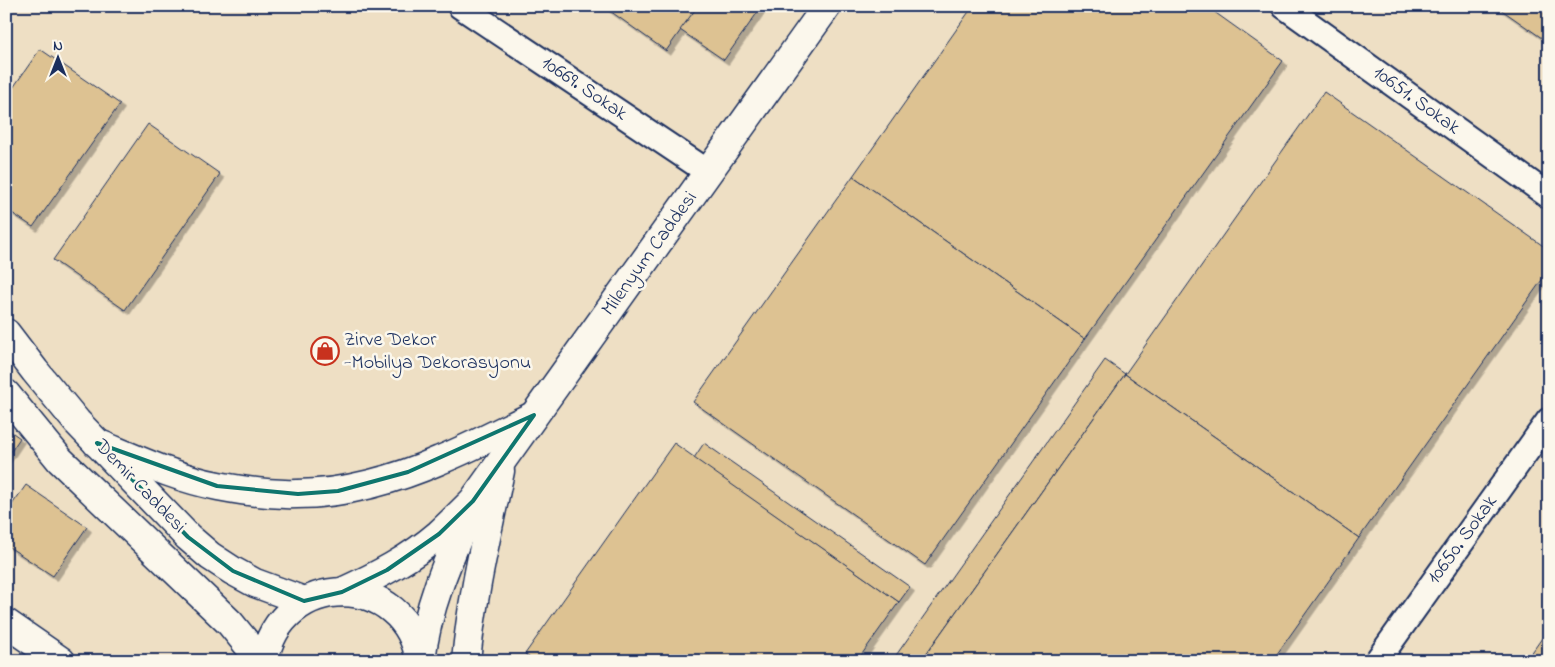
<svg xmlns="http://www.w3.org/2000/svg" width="1555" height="667" font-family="'Indie Flower',sans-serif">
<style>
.built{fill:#eedfc4}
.building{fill:#ddc292;stroke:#1b2f5e;filter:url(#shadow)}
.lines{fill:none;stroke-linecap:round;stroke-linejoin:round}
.street-casing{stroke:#1b2f5e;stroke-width:28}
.secondary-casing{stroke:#1b2f5e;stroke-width:31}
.street{stroke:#fbf7ec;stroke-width:24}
.secondary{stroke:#fbf7ec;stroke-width:28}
.marked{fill:none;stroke:#0f766e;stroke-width:4;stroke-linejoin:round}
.labels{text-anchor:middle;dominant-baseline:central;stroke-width:5;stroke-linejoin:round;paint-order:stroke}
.street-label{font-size:20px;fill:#1b2f5e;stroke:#fbf7ec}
.poi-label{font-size:20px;fill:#1b2f5e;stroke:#fbf7ec;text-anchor:start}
</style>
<defs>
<filter id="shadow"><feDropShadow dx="4.5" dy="4.5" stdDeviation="0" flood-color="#0004"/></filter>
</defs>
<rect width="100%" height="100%" fill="#f5ecda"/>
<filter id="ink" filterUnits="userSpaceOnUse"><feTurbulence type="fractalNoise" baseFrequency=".02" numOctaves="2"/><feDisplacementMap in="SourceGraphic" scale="10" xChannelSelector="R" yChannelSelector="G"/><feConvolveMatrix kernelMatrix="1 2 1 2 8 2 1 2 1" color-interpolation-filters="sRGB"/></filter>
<g filter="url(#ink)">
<!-- built -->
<rect class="built" x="6" y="6" width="1543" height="655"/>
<!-- building -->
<g class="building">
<path d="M603 6H698L666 51Z"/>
<path d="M698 6H762L724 60 680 30Z"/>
<path d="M973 6H1206L1283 61 1085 339 853 176Z"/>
<path d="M1496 6H1549V43Z"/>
<path d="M40 49 120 104 33 227 6 209V98Z"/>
<path d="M1324 92 1549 250V270L1359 538 1125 374Z"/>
<path d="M148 124 220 174 125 310 53 260Z"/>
<path d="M853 176 1085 339 925 565 693 402Z"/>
<path d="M1105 360 1125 374 921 661H892Z"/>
<path d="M1125 374 1359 538 1272 661H921Z"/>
<path d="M6 428 20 438 6 459Z"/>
<path d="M674 443 899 602 857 661H534L525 654Z"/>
<path d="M704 443 910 587 899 602 694 458Z"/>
<path d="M26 485 87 527 53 576 6 545V513Z"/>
<path d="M1549 628V661H1526Z"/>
</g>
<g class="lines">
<defs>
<g id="street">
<path d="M460 6 708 172"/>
<path d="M1284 6 1549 196"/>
<path d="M1377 661 1549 420"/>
</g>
<g id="secondary">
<path d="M6 333 35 371 77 422 188 537 210 556 233 571 255 583 304 601"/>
<path d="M6 394 60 460 230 623 261 661"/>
<path d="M97 443C136 459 176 478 218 486 244 491 271 495 297 494 345 494 397 479 440 460 472 447 502 431 533 416"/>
<path d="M342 592C377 576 410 559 439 534 451 523 462 512 473 501L827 6"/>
<path d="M6 623 61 661"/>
<path d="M421 660C427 607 448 560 469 512"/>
<path d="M264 661C281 569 406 570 420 661"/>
<path d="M466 661C472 596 487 534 500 471"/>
</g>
</defs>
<!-- street casing -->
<use href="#street" class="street-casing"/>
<!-- secondary casing -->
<use href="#secondary" class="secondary-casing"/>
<!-- street -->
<use href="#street" class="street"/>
<!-- secondary -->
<use href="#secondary" class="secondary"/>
</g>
</g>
<!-- marked area -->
<path class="marked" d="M534 415 473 501 439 534 387 570 342 592 304 601 233 571 188 537 97 443 217 486 298 494 338 491 408 472Z"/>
<!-- icons -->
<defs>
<symbol id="shop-ring" viewBox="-11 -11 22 22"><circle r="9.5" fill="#fbf7ec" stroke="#c8321e" stroke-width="1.5"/><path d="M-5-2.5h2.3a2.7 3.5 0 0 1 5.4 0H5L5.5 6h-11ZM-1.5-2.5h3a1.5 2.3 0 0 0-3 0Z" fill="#c8321e"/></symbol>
</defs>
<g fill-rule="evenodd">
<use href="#shop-ring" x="309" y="335" width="32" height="32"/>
</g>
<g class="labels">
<!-- street labels -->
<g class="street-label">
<text transform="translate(584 89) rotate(34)">10669. Sokak</text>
<text transform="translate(1416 101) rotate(36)">10651. Sokak</text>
<text transform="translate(650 254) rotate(-54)">Milenyum Caddesi</text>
<text transform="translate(140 487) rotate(46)">Demir Caddesi</text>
<text transform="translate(1463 540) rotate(-54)">10650. Sokak</text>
</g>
<!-- poi labels -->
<g class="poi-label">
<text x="344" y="340">Zirve Dekor<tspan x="344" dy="23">-Mobilya Dekorasyonu</tspan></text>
</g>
</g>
<!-- margin -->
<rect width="1555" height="667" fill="none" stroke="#fbf7ec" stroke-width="25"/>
<rect x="12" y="12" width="1530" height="642" fill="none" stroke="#1b2f5e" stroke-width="2" filter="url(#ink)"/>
<!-- north arrow -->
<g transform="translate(58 58)" stroke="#fbf7ec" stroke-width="4" paint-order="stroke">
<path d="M0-4L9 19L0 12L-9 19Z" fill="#1b2f5e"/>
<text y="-8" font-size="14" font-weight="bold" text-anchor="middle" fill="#1b2f5e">N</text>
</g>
</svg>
